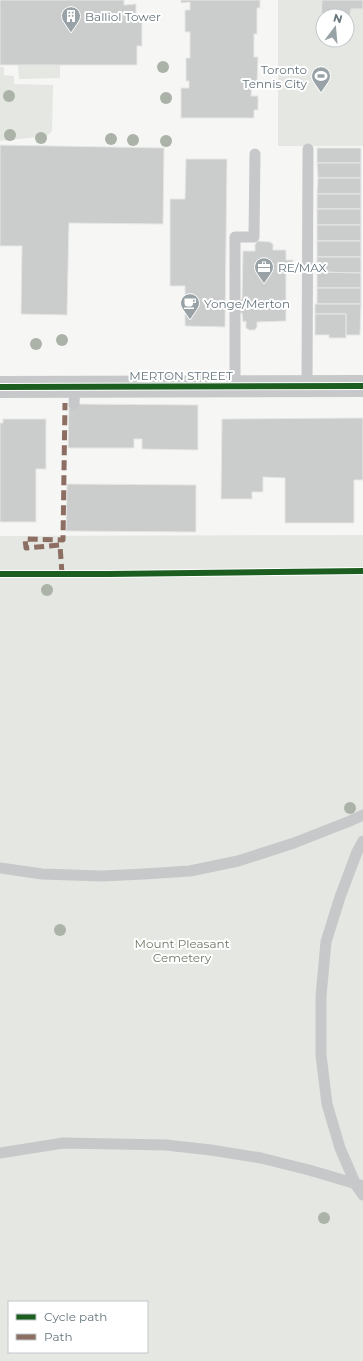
<svg xmlns="http://www.w3.org/2000/svg" width="363" height="1361" font-family="Montserrat,sans-serif">
<style>
.green{fill:#e5e7e3;fill-rule:evenodd}
.building{fill:#cbcdcd;stroke:#e6e6e5}
.lines{fill:none;stroke-linecap:round;stroke-linejoin:round}
.lane{stroke:#c7c8c9;stroke-width:11}
.street{stroke:#c7c8c9;stroke-width:22}
.quiet{stroke:#8d6e63;stroke-width:5;stroke-dasharray:10 5;stroke-linecap:butt}
.cycleway-casing{stroke:#fff;stroke-width:8}
.cycleway{stroke:#1b5e20;stroke-width:6}
.tree{fill:#abb2a7}
.labels{text-anchor:middle;dominant-baseline:central;stroke-width:4;stroke-linejoin:round;paint-order:stroke}
.poi-label{font-size:12px;fill:#65757d;stroke:#fff;text-anchor:start}
.street-label{font-size:12px;fill:#65757d;stroke:#fff}
.park-label{font-size:12px;fill:#6d7a67;stroke:#fff}
</style>
<rect width="100%" height="100%" fill="#f6f6f5"/>
<!-- green -->
<g class="green">
<path d="M278 0H363V146H278ZM323 16H347V40H323Z"/>
<path d="M18 65H60V78L19 79Z"/>
<path d="M0 67H4V75L14 76V84L53 85 52 131 47 136 0 141Z"/>
<path d="M363 535V1361H0V536ZM9 1302H147V1352H9Z"/>
</g>
<!-- building -->
<g class="building">
<path d="M0 0H124V5L136 4V20H142V46H137V65H0Z"/>
<path d="M181 0H260V8H257V34H254V57H258L257 83H252L251 96H258V110H254V118H181V88H189V81H186V58H190V32H185V10H190V2L181 3Z"/>
<path d="M322 0H363V9H351L350 16 321 15Z"/>
<path d="M0 145 164 148 163 224 69 223 67 315 21 314 22 246H0Z"/>
<rect x="317" y="148" width="44" height="15"/>
<path d="M186 159H227L225 327 185 326V286H170V199H185Z"/>
<path d="M317 163H361V178H318Z"/>
<path d="M318 178H361V194H317Z"/>
<rect x="317" y="194" width="44" height="15"/>
<rect x="317" y="209" width="44" height="16"/>
<rect x="317" y="225" width="44" height="16"/>
<path d="M258 241 270 242 273 244V250H286V260H293L292 268H286V321L257 322V327L255 330H249L246 328V321L243 322 242 313H240L238 302 242 299 243 251H255V244Z"/>
<rect x="317" y="241" width="44" height="16"/>
<path d="M317 257H361V273L317 272Z"/>
<path d="M317 272 361 273V288H317Z"/>
<rect x="317" y="288" width="44" height="16"/>
<path d="M315 304H361L360 335H346V314H315Z"/>
<path d="M315 314H346V338H329V335H315Z"/>
<path d="M69 404 198 405V450L142 449V439H134V448H68Z"/>
<path d="M352 418H363V480H354V523H285V478L263 477V492H252V499H221L222 419Z"/>
<path d="M3 419H46V469H36V522H0V423H3Z"/>
<path d="M67 484 196 485V532L66 531Z"/>
</g>
<g class="lines">
<!-- lane -->
<g class="lane">
<path d="M235 386V237H254L255 154"/>
<path d="M307 386 308 149"/>
<path d="M74 404 75 386"/>
<path d="M363 841 357 852 340 897 326 942 321 996V1055L327 1104 340 1148 356 1185 363 1195"/>
<path d="M0 868 42 874 102 876 144 874 190 871 238 861 294 843 350 821 363 815"/>
<path d="M0 1153 63 1143 166 1145 211 1150 261 1158 309 1170 360 1185"/>
</g>
<!-- street -->
<path class="street" d="M0 387 363 386"/>
<!-- quiet -->
<path class="quiet" d="M62 574 60 545 26 548 25 539 63 540 65 403"/>
<defs>
<g id="cycleway">
<path d="M0 387 363 386"/>
<path d="M0 574H108L363 571"/>
</g>
</defs>
<!-- cycleway casing -->
<use href="#cycleway" class="cycleway-casing"/>
<!-- cycleway -->
<use href="#cycleway" class="cycleway"/>
</g>
<!-- trees -->
<g class="tree">
<circle cx="163" cy="67" r="6"/>
<circle cx="9" cy="96" r="6"/>
<circle cx="166" cy="98" r="6"/>
<circle cx="10" cy="135" r="6"/>
<circle cx="41" cy="138" r="6"/>
<circle cx="111" cy="139" r="6"/>
<circle cx="133" cy="140" r="6"/>
<circle cx="166" cy="141" r="6"/>
<circle cx="62" cy="340" r="6"/>
<circle cx="36" cy="344" r="6"/>
<circle cx="47" cy="590" r="6"/>
<circle cx="350" cy="808" r="6"/>
<circle cx="60" cy="930" r="6"/>
<circle cx="324" cy="1218" r="6"/>
</g>
<!-- icons -->
<defs>
<symbol id="building-pin" viewBox="-11 -11 22 30"><path d="M0 17L-7.5 6A9.5 9.5 0 1 1 7.5 6Z" fill="#98a2a7" stroke="#fff"/><path d="M-4-6H4V6H1V3H-1V6H-4ZM-2.5-4.3h1.7v1.8h-1.7ZM.8-4.3h1.7v1.8H.8ZM-2.5-1h1.7V.8h-1.7ZM.8-1h1.7V.8H.8Z" fill="#fff"/></symbol>
<symbol id="stadium-pin" viewBox="-11 -11 22 30"><path d="M0 17L-7.5 6A9.5 9.5 0 1 1 7.5 6Z" fill="#98a2a7" stroke="#fff"/><path d="M0-5a6.5 5 0 1 0 0 10a6.5 5 0 1 0 0-10ZM-3.5-1.8h7v3.6h-7Z" fill="#fff"/></symbol>
<symbol id="office-pin" viewBox="-11 -11 22 30"><path d="M0 17L-7.5 6A9.5 9.5 0 1 1 7.5 6Z" fill="#98a2a7" stroke="#fff"/><path d="M-6-3h4V-5.5h4V-3h4V5H-6ZM-1-4.5V-3h2v-1.5ZM-6 0V1H6V0Z" fill="#fff"/></symbol>
<symbol id="cafe-pin" viewBox="-11 -11 22 30"><path d="M0 17L-7.5 6A9.5 9.5 0 1 1 7.5 6Z" fill="#98a2a7" stroke="#fff"/><path d="M-5.5-4.5H6V0H3Q3 3.5 0 3.5H-2.5Q-5.5 3.5-5.5 0ZM3-3.2v2h1.7v-2ZM-6 4.5H4V6H-6Z" fill="#fff"/></symbol>
</defs>
<g fill-rule="evenodd">
<use href="#building-pin" x="60" y="5" width="22" height="30"/>
<use href="#stadium-pin" x="310" y="65" width="22" height="30"/>
<use href="#office-pin" x="253" y="256" width="22" height="30"/>
<use href="#cafe-pin" x="179" y="292" width="22" height="30"/>
</g>
<g class="labels">
<!-- poi labels -->
<g class="poi-label">
<text x="85" y="16">Balliol Tower</text>
<text x="307" y="69" text-anchor="end">Toronto<tspan x="307" dy="14">Tennis City</tspan></text>
<text x="278" y="267">RE/MAX</text>
<text x="204" y="303">Yonge/Merton</text>
</g>
<!-- street labels -->
<g class="street-label">
<text x="181" y="375">MERTON STREET</text>
</g>
<!-- park labels -->
<g class="park-label">
<text x="182" y="943">Mount Pleasant<tspan x="182" dy="14">Cemetery</tspan></text>
</g>
</g>
<!-- legend -->
<rect x="8" y="1301" width="140" height="52" fill="#ffffff" stroke="#c1c8cb"/>
<rect x="16" y="1314" width="20" height="6" fill="#1b5e20" stroke="#c1c8cb"/>
<text x="44" y="1321" font-size="12" fill="#65757d">Cycle path</text>
<rect x="16" y="1334" width="20" height="6" fill="#8d6e63" stroke="#c1c8cb"/>
<text x="44" y="1341" font-size="12" fill="#65757d">Path</text>
<!-- north arrow -->
<g transform="translate(335 28) rotate(16)"><circle r="19" fill="#ffffff" stroke="#c1c8cb"/>
<path d="M0-3L7 15L0 10L-7 15Z" fill="#98a2a7"/>
<text y="-6" font-size="11" font-weight="bold" text-anchor="middle" fill="#65757d">N</text>
</g>
</svg>
